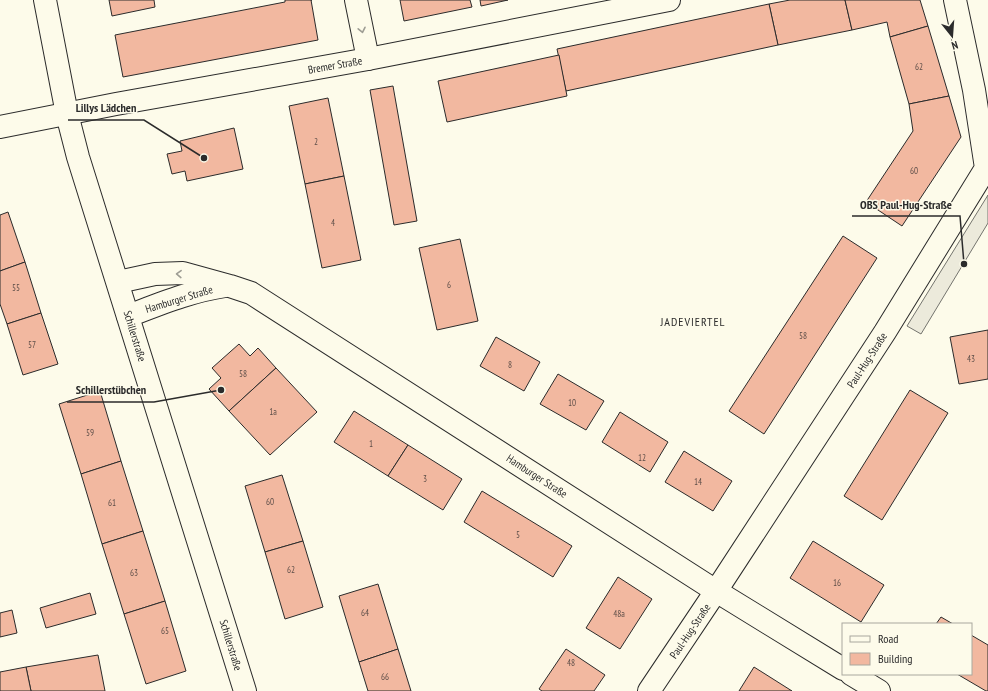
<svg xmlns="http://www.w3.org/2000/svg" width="988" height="691" font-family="'PT Sans Narrow',sans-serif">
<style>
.parking{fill:#eceadb;stroke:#74746e}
.building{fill:#f2b8a0;stroke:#2b2b2b}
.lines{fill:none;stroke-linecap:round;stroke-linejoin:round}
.minor-casing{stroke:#2b2b2b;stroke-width:24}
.minor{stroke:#fdfbea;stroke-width:22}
.oneway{stroke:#9e9d94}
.labels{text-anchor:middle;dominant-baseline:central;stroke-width:3;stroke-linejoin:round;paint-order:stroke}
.number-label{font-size:9px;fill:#5d4e48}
.street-label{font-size:11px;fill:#2b2b2b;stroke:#fdfbea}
.neighbourhood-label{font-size:12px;letter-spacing:1px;fill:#2b2b2b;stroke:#fdfbea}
.leader{fill:none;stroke:#2b2b2b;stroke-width:1.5}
.callout-dot{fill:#2b2b2b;stroke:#fdfbea;stroke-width:1.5}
.callout-label{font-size:12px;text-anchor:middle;font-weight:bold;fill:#2b2b2b;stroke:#fdfbea;stroke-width:3;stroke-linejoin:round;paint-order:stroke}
</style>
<rect width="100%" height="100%" fill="#fdfbea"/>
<!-- parking -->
<path class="parking" d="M988 195V223L921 334 907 326Z"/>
<!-- building -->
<g class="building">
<path d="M109 0H154L155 7 112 16Z"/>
<path d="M285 0H312H311L318 40 123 77 115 35 285 2Z"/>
<path d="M400 0H470L472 7 404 21Z"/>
<path d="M480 0H508L481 6Z"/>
<path d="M790 0H845L852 30 778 45 769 4Z"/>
<path d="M845 0H920L928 26 890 37 887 22 852 30Z"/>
<path d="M769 4 778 45 566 91 557 49Z"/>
<path d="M928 26 949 96 909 104 890 37Z"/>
<path d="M559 55 567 96 447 122 438 81Z"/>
<path d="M393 86 417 221 394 225 370 90Z"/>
<path d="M949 96 961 137 902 226 866 202 913 131 909 104Z"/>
<path d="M328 98 344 176 305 184 289 106Z"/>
<path d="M234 128 243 169 187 181 185 171 172 174 167 154 182 151 180 141Z"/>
<path d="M344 176 361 260 322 268 305 184Z"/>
<path d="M8 212 25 262 0 271V215Z"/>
<path d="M843 236 877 258 764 434 729 411Z"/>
<path d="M460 239 478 321 437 330 419 248Z"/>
<path d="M25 262 41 313 7 324 0 304V271Z"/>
<path d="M41 313 58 364 23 375 7 324Z"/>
<path d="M988 330V379L959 384 950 337Z"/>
<path d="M496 337 540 362 524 391 480 366Z"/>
<path d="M239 344 250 356 258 348 276 368 229 411 209 389 221 378 212 368Z"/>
<path d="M276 368 317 412 270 455 229 411Z"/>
<path d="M558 374 604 401 586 430 540 404Z"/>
<path d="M910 390 948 413 882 520 844 496Z"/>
<path d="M100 391 121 461 81 474 59 404Z"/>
<path d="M354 411 408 445 388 476 334 442Z"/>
<path d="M620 412 668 442 650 472 602 442Z"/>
<path d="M408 445 462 479 443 510 388 476Z"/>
<path d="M684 451 732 481 713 511 665 482Z"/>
<path d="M121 461 143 531 102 544 81 474Z"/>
<path d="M282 475 303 541 265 552 245 486Z"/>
<path d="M482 491 572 546 553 577 464 522Z"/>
<path d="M143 531 165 601 124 614 102 544Z"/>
<path d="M303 541 323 607 285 619 265 552Z"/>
<path d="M813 541 884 585 861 622 790 578Z"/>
<path d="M618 577 652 599 620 649 586 628Z"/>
<path d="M378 584 398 649 359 662 339 596Z"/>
<path d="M90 593 96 614 46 628 40 608Z"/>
<path d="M165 601 186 671 146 684 124 614Z"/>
<path d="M12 610 17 633 0 637V613Z"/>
<path d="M941 617 953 624H936Z"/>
<path d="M971 635 988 645V691H986L957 674H971Z"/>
<path d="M398 649 411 691H368L359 662Z"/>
<path d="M566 649 605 675 594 691H542L539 689Z"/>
<path d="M98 655 105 691H31L26 667Z"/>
<path d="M26 667 31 691H0V672Z"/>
<path d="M754 667 792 691H739Z"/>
</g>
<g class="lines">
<defs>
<g id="minor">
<path d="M45 0 67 114 78 157 245 691"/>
<path d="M356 0 368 59"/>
<path d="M0 127 116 104 368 59 669 0"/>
<path d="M118 282 155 274 183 273 230 286 251 293 716 591 843 669"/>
<path d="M128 316C160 304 191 291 225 286"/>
<path d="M851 674 879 691"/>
<path d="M649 691 716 591 885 332 986 168 974 90 955 0"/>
</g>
</defs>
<!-- minor casing -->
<use href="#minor" class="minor-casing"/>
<!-- minor -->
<use href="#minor" class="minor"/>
</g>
<!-- one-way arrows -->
<defs><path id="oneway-chevron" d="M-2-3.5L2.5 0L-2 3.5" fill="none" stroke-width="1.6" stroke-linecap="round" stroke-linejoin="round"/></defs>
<g class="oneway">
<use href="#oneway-chevron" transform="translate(362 30) rotate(78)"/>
<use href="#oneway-chevron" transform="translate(179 274) rotate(-178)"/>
</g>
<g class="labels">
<!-- number labels -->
<g class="number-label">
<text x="919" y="66">62</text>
<text x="316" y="141">2</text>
<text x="914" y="170">60</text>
<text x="333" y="222">4</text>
<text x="449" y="284">6</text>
<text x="16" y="287">55</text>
<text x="803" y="335">58</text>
<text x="32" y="344">57</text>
<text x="971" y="358">43</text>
<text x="510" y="364">8</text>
<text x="243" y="373">58</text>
<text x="572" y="402">10</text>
<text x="273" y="411">1a</text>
<text x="90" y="432">59</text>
<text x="371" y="443">1</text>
<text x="642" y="457">12</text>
<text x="425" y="478">3</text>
<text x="698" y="481">14</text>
<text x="270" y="501">60</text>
<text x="112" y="502">61</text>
<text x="518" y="534">5</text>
<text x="291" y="569">62</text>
<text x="134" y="572">63</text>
<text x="837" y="582">16</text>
<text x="365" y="612">64</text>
<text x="619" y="613">48a</text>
<text x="165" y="630">65</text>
<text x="571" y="662">48</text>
<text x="385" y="676">66</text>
</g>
<!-- street labels -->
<g class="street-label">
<text transform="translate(335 65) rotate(-10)">Bremer Straße</text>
<text transform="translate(179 299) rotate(-17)">Hamburger Straße</text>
<text transform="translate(135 336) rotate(73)">Schillerstraße</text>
<text transform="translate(867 360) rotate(-57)">Paul-Hug-Straße</text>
<text transform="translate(537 476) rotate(33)">Hamburger Straße</text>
<text transform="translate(690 631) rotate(-56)">Paul-Hug-Straße</text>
<text transform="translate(231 645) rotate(73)">Schillerstraße</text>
</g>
<!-- neighbourhood labels -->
<g class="neighbourhood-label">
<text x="693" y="321">JADEVIERTEL</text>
</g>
</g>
<!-- callouts -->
<path class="leader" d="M204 158L144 120H68M964 264L960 216H852M221 390L154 402H67"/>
<g class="callout-dot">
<circle cx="204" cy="158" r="4"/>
<circle cx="964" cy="264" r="4"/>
<circle cx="221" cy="390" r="4"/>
</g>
<g class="callout-label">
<text x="106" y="112">Lillys Lädchen</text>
<text x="906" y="209">OBS Paul-Hug-Straße</text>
<text x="111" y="394">Schillerstübchen</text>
</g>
<!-- legend -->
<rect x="842" y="623" width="130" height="52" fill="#fdfbea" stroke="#a9a89e"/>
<rect x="850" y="636" width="20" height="6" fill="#fdfbea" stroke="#a9a89e"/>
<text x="878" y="643" font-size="12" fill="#2b2b2b">Road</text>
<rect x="850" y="653" width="20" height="12" fill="#f2b8a0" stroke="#a9a89e"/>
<text x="878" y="663" font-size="12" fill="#2b2b2b">Building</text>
<!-- north arrow -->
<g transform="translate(952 36) rotate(163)" stroke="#fdfbea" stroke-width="3" paint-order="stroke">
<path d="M0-3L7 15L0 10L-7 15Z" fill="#2b2b2b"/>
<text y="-6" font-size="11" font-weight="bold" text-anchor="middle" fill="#2b2b2b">N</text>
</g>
</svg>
